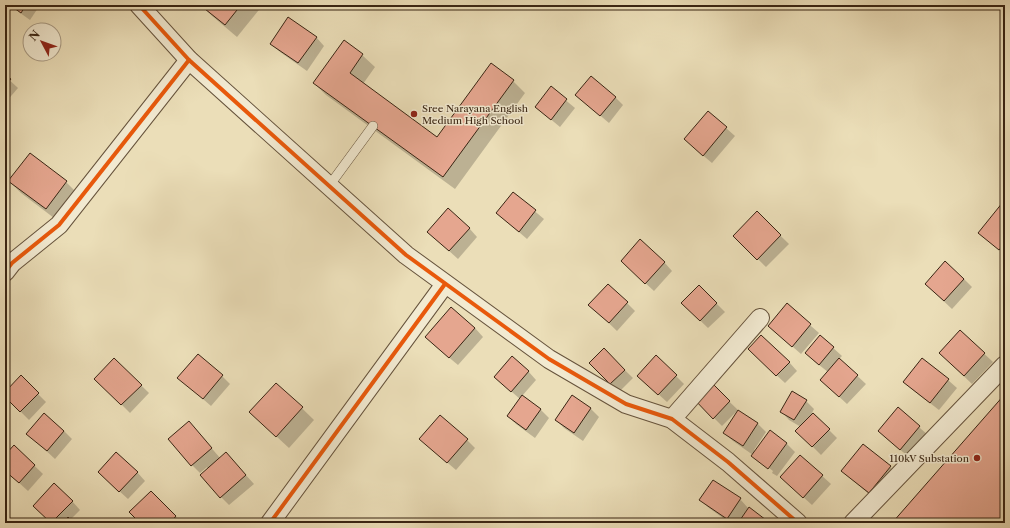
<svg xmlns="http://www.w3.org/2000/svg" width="1010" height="528" font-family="'Libre Caslon Text',serif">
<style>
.shadow{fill:#0003}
.building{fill:#e5a68f;stroke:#392513}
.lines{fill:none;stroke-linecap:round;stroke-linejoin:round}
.lane-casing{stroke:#66533c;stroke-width:10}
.street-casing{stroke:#66533c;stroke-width:20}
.lane{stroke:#f2ead1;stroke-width:9}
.street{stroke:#f2ead1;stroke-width:18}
.cycleway-casing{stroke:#f2ead1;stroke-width:6}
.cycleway{stroke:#e8590c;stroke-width:4}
.poi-dot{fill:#8f2418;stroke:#f2ead1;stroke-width:1.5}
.labels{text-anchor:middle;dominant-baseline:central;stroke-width:3;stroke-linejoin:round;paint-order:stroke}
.poi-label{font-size:10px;fill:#392513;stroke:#f2ead1;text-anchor:start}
</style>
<rect width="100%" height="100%" fill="#ebdeb8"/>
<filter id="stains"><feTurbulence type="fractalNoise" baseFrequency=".005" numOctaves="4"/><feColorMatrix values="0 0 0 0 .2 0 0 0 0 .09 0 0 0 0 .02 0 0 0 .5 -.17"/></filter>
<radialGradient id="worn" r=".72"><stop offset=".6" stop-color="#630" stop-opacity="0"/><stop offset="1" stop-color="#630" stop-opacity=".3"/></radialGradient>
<!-- shadow -->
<g class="shadow">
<path d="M9 5H40L30 20Z"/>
<path d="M201 5H263L237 37 211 15Z"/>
<path d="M316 37 324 46 307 71 280 52 271 44Z"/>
<path d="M344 42 362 55 375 67 363 84 437 138 513 81 525 93 455 189 326 95 314 83Z"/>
<path d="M5 76 18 88 5 103Z"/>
<path d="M551 88 575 108 560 127 536 107Z"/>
<path d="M576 95 615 97 623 105 609 123Z"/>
<path d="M708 112 735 136 712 163 693 147Z"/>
<path d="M9 181 66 182 78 194 58 221 21 193Z"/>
<path d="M513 193 544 219 527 239 497 213Z"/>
<path d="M1005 205V255L979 233Z"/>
<path d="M757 213 789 244 766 267 734 236Z"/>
<path d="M469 228 477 237 458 259 437 240Z"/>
<path d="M664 262 672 271 654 291 630 269Z"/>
<path d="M964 279 972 287 952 309 934 292Z"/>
<path d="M699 286 725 312 708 328 682 303Z"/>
<path d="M627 303 635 311 617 331 590 305Z"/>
<path d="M787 305 819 333 801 354 769 326Z"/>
<path d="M475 328 483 337 458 365 434 345Z"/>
<path d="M960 331 993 362 972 384 948 361Z"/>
<path d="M820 336 842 356 839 359 866 384 847 404 821 380 828 372 814 361Z"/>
<path d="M604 350 633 378 619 392 591 363Z"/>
<path d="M757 357 789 362 797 371 785 383Z"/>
<path d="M115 360 149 393 130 413 96 379Z"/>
<path d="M528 371 536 380 522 396 541 410 549 418 535 438 516 424 508 416 520 399 504 385Z"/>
<path d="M222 376 230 384 211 406 179 378Z"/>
<path d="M676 376 684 384 667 402 647 384Z"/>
<path d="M21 377 46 402 29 420 5 396V393Z"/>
<path d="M948 380 957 388 939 410 913 390 904 381Z"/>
<path d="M710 383 738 410 722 426 694 398Z"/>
<path d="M277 384 314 420 289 448 263 424Z"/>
<path d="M572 396 591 409 599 417 583 441 564 428 556 420Z"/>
<path d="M806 401 814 409 812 413 837 438 821 455 797 431 801 427 789 420 781 411Z"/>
<path d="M898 409 928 435 909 457 887 439Z"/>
<path d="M738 411 758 424 766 432 754 450 755 451 770 432 787 444 795 452 777 476 772 473 773 471 760 461V463L752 456 753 455 733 441 724 433Z"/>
<path d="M64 431 72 439 55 459 28 434Z"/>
<path d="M197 431 220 458 234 462 254 484 229 505 221 497 207 467 200 473 192 465Z"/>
<path d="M467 440 475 448 456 470 429 447Z"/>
<path d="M14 446 43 474 28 491 5 470V456Z"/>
<path d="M800 456 831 484 812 505 790 485Z"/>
<path d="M890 467 898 475 877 501 842 471Z"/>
<path d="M137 472 145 481 128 499 107 480Z"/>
<path d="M713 481 740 499 748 508 769 523H730L709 508 700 500Z"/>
<path d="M151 492 182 523H141Z"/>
<path d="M72 501 80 510 70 520 73 523H52L42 514Z"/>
</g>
<!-- building -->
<g class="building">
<path d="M10 5H26L21 13Z"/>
<path d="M200 5H241L225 25Z"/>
<path d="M288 17 317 37 298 63 270 44Z"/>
<path d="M344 40 363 54 350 73 437 137 491 63 514 80 443 177 313 83Z"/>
<path d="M5 75 11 79 5 86Z"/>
<path d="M591 76 616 97 600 116 575 95Z"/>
<path d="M551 86 567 99 551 120 535 107Z"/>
<path d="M708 111 727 127 703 156 684 139Z"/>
<path d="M30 153 67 181 46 209 8 181Z"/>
<path d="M513 192 536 210 519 232 496 213Z"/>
<path d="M1003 202 1005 204V243L999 250 978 233Z"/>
<path d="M448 208 470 228 449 251 427 232Z"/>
<path d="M757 211 781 235 757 260 733 236Z"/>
<path d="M640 239 665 262 645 284 621 261Z"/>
<path d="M945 261 964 279 944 301 925 284Z"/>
<path d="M608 284 628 302 609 323 588 305Z"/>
<path d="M699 285 717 303 700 321 681 303Z"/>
<path d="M787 303 811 324 792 347 768 326Z"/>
<path d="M451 307 475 328 449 358 425 337Z"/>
<path d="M960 330 985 353 964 376 939 353Z"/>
<path d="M761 335 790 362 776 376 748 349Z"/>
<path d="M820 335 834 347 819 365 805 353Z"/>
<path d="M604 348 625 370 610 384 589 363Z"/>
<path d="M198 354 223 375 203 399 177 378Z"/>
<path d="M656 355 677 375 658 395 637 376Z"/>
<path d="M512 356 529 371 511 392 494 377Z"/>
<path d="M114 358 142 385 121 405 94 379Z"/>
<path d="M839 358 858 375 839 397 820 380Z"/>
<path d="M922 358 949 379 930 403 903 382Z"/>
<path d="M21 375 39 393 20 412 5 397V392Z"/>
<path d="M710 381 730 401 713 419 693 398Z"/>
<path d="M276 383 303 407 276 437 249 412Z"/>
<path d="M792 391 807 400 794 420 780 412Z"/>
<path d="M1005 394V523H892Z"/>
<path d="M522 395 541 409 526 430 507 416Z"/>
<path d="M572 395 591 408 574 433 555 420Z"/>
<path d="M898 407 920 426 900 450 878 431Z"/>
<path d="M738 410 758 423 743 446 723 433Z"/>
<path d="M44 413 64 431 47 451 26 434Z"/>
<path d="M813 413 830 429 812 447 795 431Z"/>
<path d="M440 415 468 439 447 463 419 439Z"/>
<path d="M189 421 212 448 191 466 168 439Z"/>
<path d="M770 430 787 443 768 469 751 456Z"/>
<path d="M863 444 891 466 869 493 841 471Z"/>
<path d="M14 445 35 465 19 483 5 471V455Z"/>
<path d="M116 452 138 472 119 492 98 472Z"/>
<path d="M226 452 246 475 220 498 200 475Z"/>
<path d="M800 455 823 475 803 498 780 477Z"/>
<path d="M713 480 741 498 727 519 699 500Z"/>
<path d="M54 483 73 501 51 523 33 506Z"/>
<path d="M151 491 176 516 170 523H140L129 512Z"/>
<path d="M749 507 770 523H738Z"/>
<path d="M68 517 74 523H63Z"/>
</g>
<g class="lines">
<defs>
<path id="lane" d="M329 186 373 126"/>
<g id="street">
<path d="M139 5 189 60 406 255 549 359 626 404 672 419 728 462 798 523"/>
<path d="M5 272 12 263 59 225 189 60"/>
<path d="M672 419 760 318"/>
<path d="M270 523 445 284"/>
<path d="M853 523 1005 365"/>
</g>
</defs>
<!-- lane casing -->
<use href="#lane" class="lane-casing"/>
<!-- street casing -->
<use href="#street" class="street-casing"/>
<!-- lane -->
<use href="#lane" class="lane"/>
<!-- street -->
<use href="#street" class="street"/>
<defs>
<g id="cycleway">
<path d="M139 5 189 60 406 255 549 359 626 404 672 419 728 462 798 523"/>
<path d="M5 272 12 263 59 225 189 60"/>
<path d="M270 523 445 284"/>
</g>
</defs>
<!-- cycleway casing -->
<use href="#cycleway" class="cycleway-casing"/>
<!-- cycleway -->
<use href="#cycleway" class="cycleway"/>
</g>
<!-- markers -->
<g class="poi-dot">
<circle cx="414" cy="114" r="4"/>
<circle cx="977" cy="458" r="4"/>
</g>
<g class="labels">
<!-- poi labels -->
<g class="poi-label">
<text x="422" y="108">Sree Narayana English<tspan x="422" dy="12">Medium High School</tspan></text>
<text x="969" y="458" text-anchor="end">110kV Substation</text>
</g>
</g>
<!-- margin -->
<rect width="1010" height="528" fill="none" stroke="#ebdeb8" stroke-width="20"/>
<rect x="6" y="6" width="998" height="516" fill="none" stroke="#392513" stroke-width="2"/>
<rect x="10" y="10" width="990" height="508" fill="none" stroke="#392513"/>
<!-- north arrow -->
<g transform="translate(42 42) rotate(311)"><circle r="19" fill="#f2ead1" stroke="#a89b85"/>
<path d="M0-3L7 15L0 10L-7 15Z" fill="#8f2418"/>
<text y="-6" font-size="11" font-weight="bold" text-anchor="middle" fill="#392513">N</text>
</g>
<rect width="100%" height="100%" filter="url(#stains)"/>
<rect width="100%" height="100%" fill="url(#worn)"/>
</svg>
